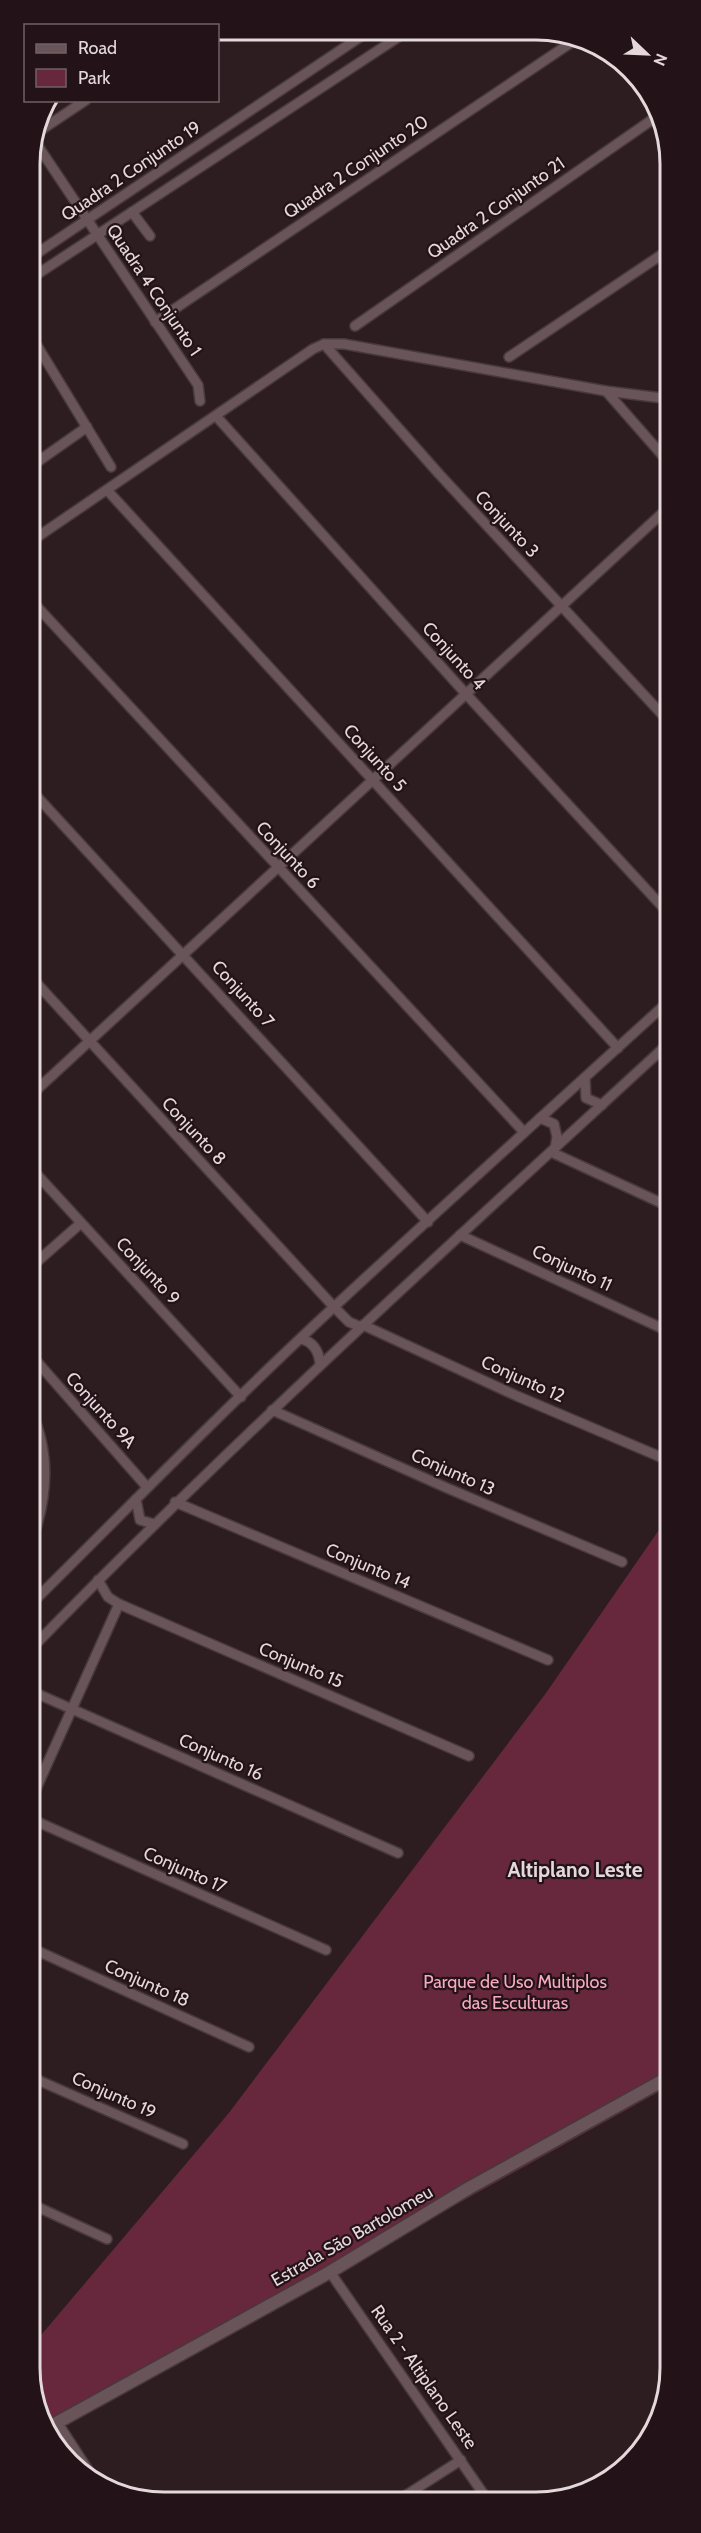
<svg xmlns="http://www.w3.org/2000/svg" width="701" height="2533" font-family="Cabin,sans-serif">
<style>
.green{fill:#67273d}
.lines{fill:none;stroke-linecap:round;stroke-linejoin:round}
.minor-casing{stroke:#47393d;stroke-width:12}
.tertiary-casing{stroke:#47393d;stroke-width:15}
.minor{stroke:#685459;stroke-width:9}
.tertiary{stroke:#685459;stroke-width:12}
.labels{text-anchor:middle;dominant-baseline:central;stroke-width:4.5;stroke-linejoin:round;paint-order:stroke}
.street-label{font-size:18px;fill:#e4d8db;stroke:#231318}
.park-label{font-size:18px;fill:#f6aabf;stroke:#231318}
.quarter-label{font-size:21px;font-weight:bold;fill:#e4d8db;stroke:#231318}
.rim{fill:none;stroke:#e4d8db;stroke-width:3}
</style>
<rect width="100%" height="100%" fill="#2d1d21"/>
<!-- green -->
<path class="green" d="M670 1514 671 2085 333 2273 49 2423 31 2386V2347L228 2114 546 1693Z"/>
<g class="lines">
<defs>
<g id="minor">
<path d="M35 134 86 100"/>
<path d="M34 140 198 385 200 401"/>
<path d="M132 212 150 236"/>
<path d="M30 258 369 31"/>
<path d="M30 279 406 32"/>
<path d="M155 322 575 40"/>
<path d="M355 326 656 117"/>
<path d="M30 334 111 467"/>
<path d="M324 344 440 475 670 723"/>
<path d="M509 357 670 249"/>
<path d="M666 382 670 379"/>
<path d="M606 391 670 464"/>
<path d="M216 416 466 694 670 915"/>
<path d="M30 467 87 427"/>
<path d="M107 490 618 1048"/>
<path d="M30 542 313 349 324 344H344L606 391 670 399"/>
<path d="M30 599 523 1131"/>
<path d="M31 790 428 1222"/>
<path d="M31 977 334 1307 349 1322 361 1327"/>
<path d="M585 1078 586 1098 602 1105"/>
<path d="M31 1095 670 506"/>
<path d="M540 1118 554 1124 557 1137 555 1148"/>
<path d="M551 1152 670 1207"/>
<path d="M31 1168 241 1397"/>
<path d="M460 1235 670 1332"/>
<path d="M31 1267 81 1223"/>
<path d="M363 1325 517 1396 670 1461"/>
<path d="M301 1339C314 1342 319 1352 320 1364"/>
<path d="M31 1355 147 1487"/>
<path d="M272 1410 447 1488 622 1562"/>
<path d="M31 1411C51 1454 48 1498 31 1543"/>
<path d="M136 1499 140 1520 154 1524"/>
<path d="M175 1502 548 1660"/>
<path d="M98 1580 108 1597 119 1604 469 1756"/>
<path d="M31 1604C132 1504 231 1402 335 1306 446 1203 558 1102 670 1000"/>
<path d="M31 1649C236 1438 454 1241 670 1042"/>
<path d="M31 1691 398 1853"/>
<path d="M31 1800 119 1604"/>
<path d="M31 1819 326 1950"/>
<path d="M31 1948 249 2047"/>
<path d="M31 2077 183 2144"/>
<path d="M31 2204 107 2239"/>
<path d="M330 2272 489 2502"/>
<path d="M57 2422 92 2476"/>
<path d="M397 2501 461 2460"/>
</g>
<path id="tertiary" d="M51 2426 330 2272 469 2188 671 2076"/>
</defs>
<!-- minor casing -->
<use href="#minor" class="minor-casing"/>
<!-- tertiary casing -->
<use href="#tertiary" class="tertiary-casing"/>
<!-- minor -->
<use href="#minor" class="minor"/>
<!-- tertiary -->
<use href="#tertiary" class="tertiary"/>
</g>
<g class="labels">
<!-- street labels -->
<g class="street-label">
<text transform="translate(356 167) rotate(-34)">Quadra 2 Conjunto 20</text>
<text transform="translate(131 171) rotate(-34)">Quadra 2 Conjunto 19</text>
<text transform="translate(496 208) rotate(-35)">Quadra 2 Conjunto 21</text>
<text transform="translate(154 290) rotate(56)">Quadra 4 Conjunto 1</text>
<text transform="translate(507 524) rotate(47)">Conjunto 3</text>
<text transform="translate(454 656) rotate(48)">Conjunto 4</text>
<text transform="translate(375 758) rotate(48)">Conjunto 5</text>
<text transform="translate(288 855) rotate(47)">Conjunto 6</text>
<text transform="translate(243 994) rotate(48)">Conjunto 7</text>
<text transform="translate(194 1131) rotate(47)">Conjunto 8</text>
<text transform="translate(572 1268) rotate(25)">Conjunto 11</text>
<text transform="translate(148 1271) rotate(47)">Conjunto 9</text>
<text transform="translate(523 1379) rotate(24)">Conjunto 12</text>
<text transform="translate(101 1410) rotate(48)">Conjunto 9A</text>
<text transform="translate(453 1472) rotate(24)">Conjunto 13</text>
<text transform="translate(368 1566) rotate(23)">Conjunto 14</text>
<text transform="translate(301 1665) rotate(23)">Conjunto 15</text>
<text transform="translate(221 1757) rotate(24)">Conjunto 16</text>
<text transform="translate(185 1870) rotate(24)">Conjunto 17</text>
<text transform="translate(147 1983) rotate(24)">Conjunto 18</text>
<text transform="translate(114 2095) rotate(24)">Conjunto 19</text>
<text transform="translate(352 2236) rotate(-30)">Estrada São Bartolomeu</text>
<text transform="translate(424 2377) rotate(55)">Rua 2 - Altiplano Leste</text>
</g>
<!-- park labels -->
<g class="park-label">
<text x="515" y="1982">Parque de Uso Multiplos<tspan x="515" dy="21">das Esculturas</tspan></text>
</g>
<!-- quarter labels -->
<g class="quarter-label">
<text x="575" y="1869">Altiplano Leste</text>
</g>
</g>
<!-- crop -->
<path d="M0 0H701V2533H0ZM164 40H536A124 124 0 0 1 660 164V2368A124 124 0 0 1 536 2492H164A124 124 0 0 1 40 2368V164A124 124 0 0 1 164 40Z" fill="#231318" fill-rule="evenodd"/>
<path class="rim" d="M164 40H536A124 124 0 0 1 660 164V2368A124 124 0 0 1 536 2492H164A124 124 0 0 1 40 2368V164A124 124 0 0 1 164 40Z"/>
<!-- legend -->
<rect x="24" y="24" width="195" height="78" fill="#231318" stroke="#706266" stroke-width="1.5"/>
<rect x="36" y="44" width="30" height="9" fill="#685459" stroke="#706266" stroke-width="1.5"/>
<text x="78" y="54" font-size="18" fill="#e4d8db">Road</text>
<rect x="36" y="69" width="30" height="18" fill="#67273d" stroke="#706266" stroke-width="1.5"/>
<text x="78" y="84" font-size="18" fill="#e4d8db">Park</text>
<!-- north arrow -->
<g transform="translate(647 54) rotate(113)" stroke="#231318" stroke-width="4.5" paint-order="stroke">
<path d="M0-4.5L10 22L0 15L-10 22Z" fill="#e4d8db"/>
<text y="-9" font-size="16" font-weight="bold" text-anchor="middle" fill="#e4d8db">N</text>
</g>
</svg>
